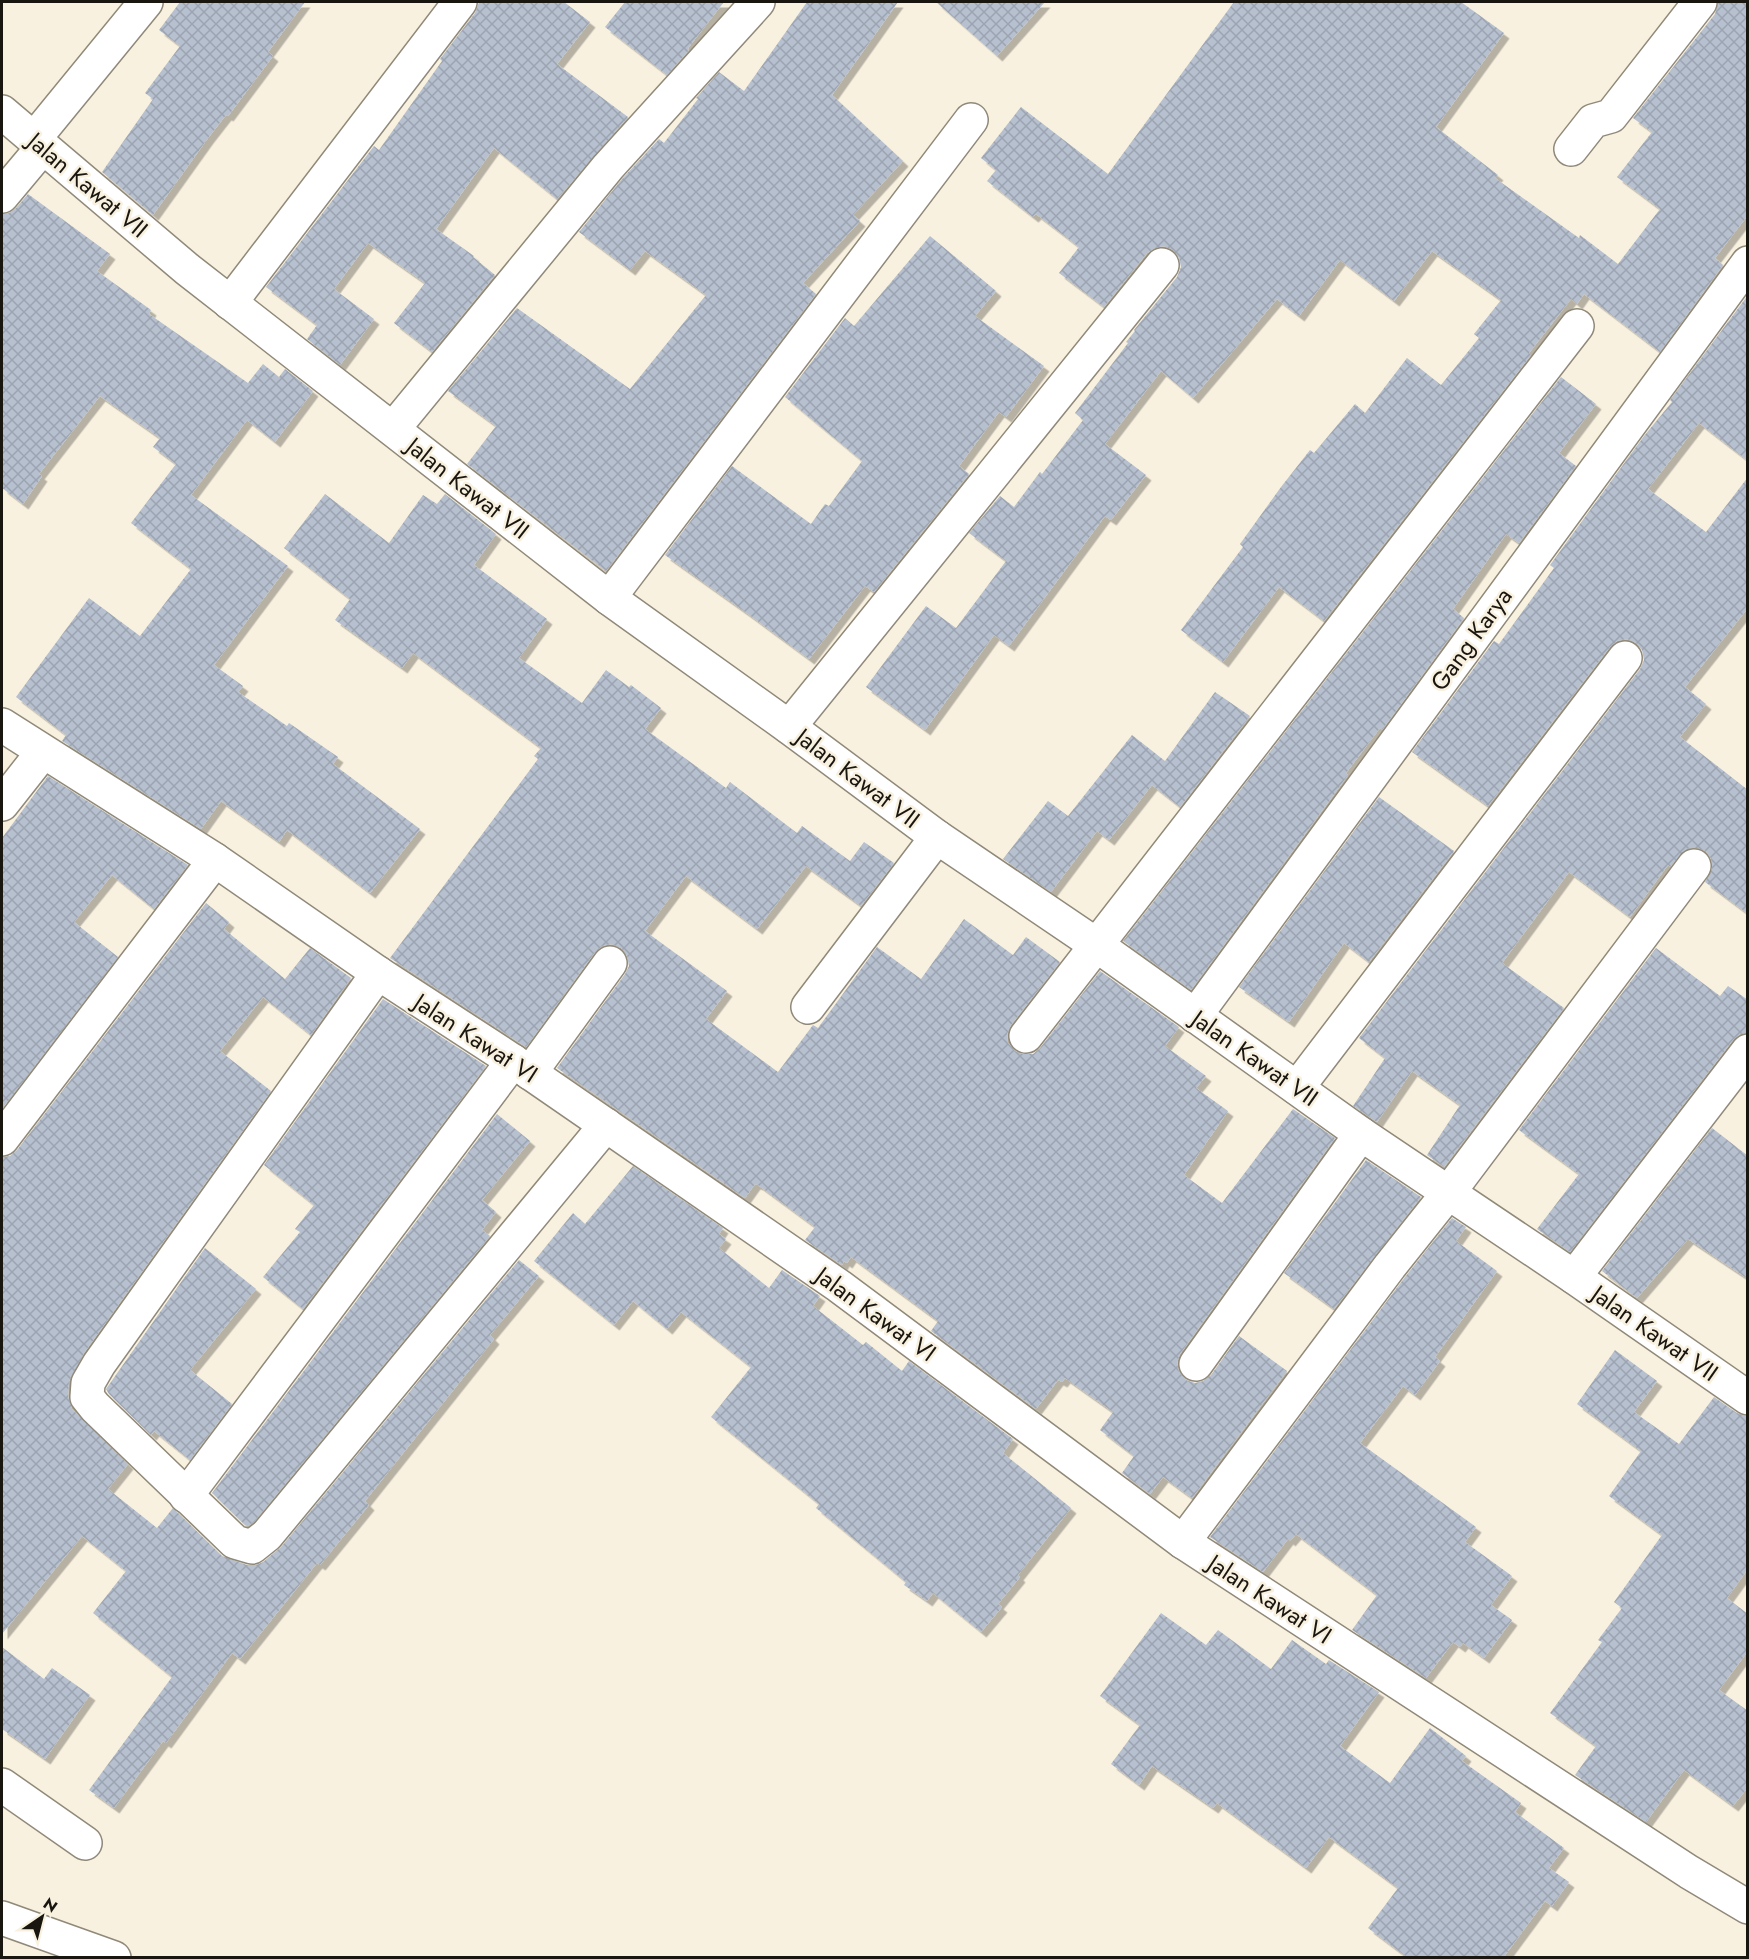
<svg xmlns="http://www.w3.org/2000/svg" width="1749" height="1959" font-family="Jost,sans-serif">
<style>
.building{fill:url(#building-cross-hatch);filter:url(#shadow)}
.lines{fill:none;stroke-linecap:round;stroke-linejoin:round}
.street-casing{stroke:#908979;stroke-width:36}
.highway-casing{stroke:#908979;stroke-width:36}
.street{stroke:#fff;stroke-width:33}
.highway{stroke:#fff;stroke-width:33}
.labels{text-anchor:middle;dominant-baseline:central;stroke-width:5;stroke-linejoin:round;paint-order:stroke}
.street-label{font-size:24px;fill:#191610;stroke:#f9f1e0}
</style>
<defs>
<pattern id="building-cross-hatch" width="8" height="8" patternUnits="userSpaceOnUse" patternTransform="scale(1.5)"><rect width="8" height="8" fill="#b6c0cf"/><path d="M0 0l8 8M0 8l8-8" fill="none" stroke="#9ca4b1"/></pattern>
<filter id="shadow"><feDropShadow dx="5.5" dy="5.5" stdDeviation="0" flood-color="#0004"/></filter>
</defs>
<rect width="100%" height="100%" fill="#f9f1e0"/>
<!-- building -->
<g class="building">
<path d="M180 2H305L268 52 273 56 228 116 226 115 208 138 153 215 102 172 153 99 145 93 180 46 159 30Z"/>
<path d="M479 2H564L590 22 557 64 628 117 557 199 494 148 436 229 474 256 473 257 495 275 432 352 394 323 425 283 368 243 334 289 374 319 340 365 307 339 317 325 266 287 374 146 379 150 442 61 440 59 475 13Z"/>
<path d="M625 2H724L688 48 689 50 667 75 605 27Z"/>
<path d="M807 2H898L832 95 903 161 853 215 860 221 803 283 816 294 606 571 467 464 496 426 448 391 517 308 630 389 706 295 645 251 630 270 579 232 622 179 659 139 664 143 698 99 696 98 719 72 744 91Z"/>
<path d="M936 2H1045L997 56Z"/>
<path d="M1234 2H1461L1504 33 1436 127 1498 175 1495 178 1579 238 1580 235 1618 264 1660 209 1617 177 1652 132 1633 118 1715 14 1718 2H1748V215L1715 258 1723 265 1660 352 1584 294 1577 304 1571 299 1529 353 1531 355 1324 621 1279 587 1223 662 1181 630 1243 547 1240 544 1281 487 1310 450 1314 453 1355 404 1365 413 1407 358 1441 385 1479 338 1474 334 1501 300 1432 251 1394 301 1340 260 1299 316 1277 299 1193 398 1161 371 1105 444 1146 475 1111 520 1105 516 1009 646 994 635 925 730 866 687 926 606 956 628 1006 561 969 533 1000 496 1014 507 1040 472 1042 474 1083 420 1075 413 1128 343 1126 342 1135 331 1134 330 1177 277 1181 267 1179 258 1173 250 1164 246 1155 248 1147 253 1104 307 1059 273 1079 247 1036 214 1033 217 987 181 996 170 981 158 1021 107 1108 174Z"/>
<path d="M28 194 110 254 97 271 151 310 149 314 248 383 263 364 279 377 285 369 313 391 275 442 247 420 191 495 288 566 214 665 243 686 238 692 287 726 289 723 338 757 333 764 420 829 370 893 287 830 279 842 221 801 201 829 62 741 66 735 16 697 89 598 140 636 191 569 131 523 176 464 153 447 160 438 100 396 39 474 42 476 23 504 2 488V214L9 213 16 208Z"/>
<path d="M930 236 996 291 975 316 1044 366 1006 417 999 412 959 466 969 474 874 592 865 586 809 659 748 614 665 555 732 466 811 524 825 504 829 506 862 461 785 397 845 318 854 326Z"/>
<path d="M1748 295V461L1699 423 1648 489 1706 532 1748 477V608L1685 687 1706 704 1680 737 1748 790V914L1705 882 1712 869 1711 859 1706 851 1697 848 1686 849 1670 867 1668 865 1630 917 1569 872 1502 963 1564 1008 1444 1167 1427 1155 1460 1105 1412 1071 1377 1122 1353 1106 1385 1058 1359 1038 1640 669 1644 660 1642 650 1636 643 1627 639 1617 641 1610 647 1488 806 1412 752 1494 641 1499 644 1554 568 1550 565 1644 436 1672 402 1670 400Z"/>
<path d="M1561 377 1596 404 1559 453 1576 466 1519 543 1506 534 1453 609 1464 618 1382 730 1380 728 1346 773 1348 775 1191 990 1123 941Z"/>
<path d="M325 494 389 543 423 495 437 504 445 494 496 534 474 565 547 619 519 658 582 703 606 670 629 687 631 685 661 708 645 729 726 788 730 782 797 833 802 826 850 861 864 842 894 863 861 906 806 866 757 929 686 876 645 931 727 991 706 1019 778 1072 813 1025 818 1028 877 947 921 979 964 919 1013 955 1026 937 1060 962 1011 1025 1007 1034 1008 1043 1015 1051 1023 1054H1033L1040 1048 1100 971 1179 1027 1165 1046 1206 1076 1196 1088 1228 1111 1184 1175 1222 1203 1293 1109 1335 1138 1180 1354 1177 1363 1179 1372 1186 1380 1195 1383 1203 1381 1211 1375 1239 1336 1287 1371 1192 1498 1163 1477 1150 1494 1122 1473 1134 1456 1100 1430 1113 1412 1065 1378 1062 1382 1058 1380 1036 1409 931 1331 938 1321 851 1257 847 1263 844 1261 842 1265 805 1240 815 1227 758 1185 755 1184 745 1198 557 1068 625 974 629 966 627 956 621 948 611 944 602 946 595 952 526 1047 390 958 538 759 534 756 541 748 413 653 402 668 335 620 350 599 284 548Z"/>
<path d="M1215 692 1250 716 1180 807 1152 785 1109 840 1097 831 1051 892 1003 859 1048 801 1068 816 1132 735 1165 761Z"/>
<path d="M48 776 188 865 154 909 112 875 74 922 118 957 2 1109V838Z"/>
<path d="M1379 797 1454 851 1369 962 1344 943 1289 1022 1239 987Z"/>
<path d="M206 903 229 922 224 929 285 979 310 948 351 978 311 1035 263 997 220 1051 271 1091 84 1353 69 1381 68 1396 72 1409 128 1464 108 1489 157 1528 173 1508 222 1556 247 1565H256L263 1562 281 1547 519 1260 539 1276 490 1335 494 1339 365 1501 369 1505 320 1565 317 1563 240 1659 232 1653 166 1743 163 1741 114 1808 89 1790 172 1677 93 1613 126 1571 82 1536 2 1634V1157L10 1156 17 1150Z"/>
<path d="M1656 948 1720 996 1728 986 1748 1000V1033L1740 1034 1733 1040 1570 1252 1537 1229 1579 1174 1519 1130Z"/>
<path d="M383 999 486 1066 303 1309 263 1277 300 1232 295 1229 314 1205 264 1165Z"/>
<path d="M497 1114 530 1141 482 1200 496 1212 482 1230 490 1236 254 1522 248 1526 245 1525 212 1493Z"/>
<path d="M1712 1128 1748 1156V1279L1688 1239 1637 1298 1602 1271Z"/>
<path d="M1366 1160 1421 1197 1334 1309 1284 1273Z"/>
<path d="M633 1166 723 1228 719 1234 726 1239 719 1248 769 1288 782 1270 820 1296 813 1306 863 1345 866 1342 902 1371 909 1361 1013 1439 1003 1453 1071 1508 1018 1575 1020 1577 998 1604 1002 1607 981 1632 933 1593 927 1601 904 1585 906 1582 816 1508 819 1504 711 1417 751 1367 681 1312 667 1329 633 1301 614 1325 534 1261 573 1213 585 1224Z"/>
<path d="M1452 1218 1466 1227 1456 1241 1497 1271 1435 1357 1440 1361 1415 1395 1403 1386 1360 1443 1476 1527 1465 1542 1512 1576 1491 1605 1512 1620 1484 1658 1463 1643 1460 1647 1453 1642 1426 1678 1352 1630 1377 1595 1296 1534 1290 1541 1288 1539 1263 1572 1210 1537 1405 1277Z"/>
<path d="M205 1248 256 1289 190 1370 232 1404 190 1460 154 1431 151 1435 109 1394 106 1389Z"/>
<path d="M1615 1350 1657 1381 1634 1412 1679 1444 1714 1397 1737 1413 1748 1417V1569L1727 1598 1748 1614V1651L1719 1690 1748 1711V1787L1733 1806 1684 1770 1646 1822 1575 1775 1596 1746 1550 1713 1602 1642 1598 1640 1622 1608 1614 1602 1662 1535 1609 1496 1641 1451 1577 1404Z"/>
<path d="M1161 1613 1206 1645 1218 1630 1271 1669 1292 1640 1326 1664 1329 1660 1379 1692 1340 1746 1390 1783 1430 1728 1466 1756 1462 1761 1521 1803 1515 1812 1564 1848 1549 1868 1569 1882 1552 1906 1545 1901 1503 1958H1408L1368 1928 1398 1888 1329 1837 1306 1868 1217 1803 1213 1808 1152 1766 1139 1785 1111 1764 1140 1725 1100 1696Z"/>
<path d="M2 1647 44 1679 52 1668 90 1695 45 1759 2 1729Z"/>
</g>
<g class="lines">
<defs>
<g id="street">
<path d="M2 112 187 269 609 598 789 727 937 837 1095 944 1361 1134 1574 1277 1748 1398"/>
<path d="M34 139 146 2"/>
<path d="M1571 149 1593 121 1611 116 1700 2"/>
<path d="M2 196 43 147"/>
<path d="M230 303 460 2"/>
<path d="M393 429 608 167 758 2"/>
<path d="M609 598 971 120"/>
<path d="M2 725 215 860 378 973 513 1061 839 1286 1183 1542 1689 1872 1748 1907"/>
<path d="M789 727 1162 265"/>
<path d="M2 804 43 752"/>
<path d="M378 973 99 1364 88 1383 87 1397 95 1407 235 1542 252 1547 267 1535 606 1125"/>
<path d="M808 1007 937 837"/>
<path d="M1195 1016 1748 263"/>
<path d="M1026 1036 1577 326"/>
<path d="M530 1073 610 963"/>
<path d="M1297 1088 1625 658"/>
<path d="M2 1139 215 860"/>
<path d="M1574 1277 1748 1051"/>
<path d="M1196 1364 1361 1134"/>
<path d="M186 1496 513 1061"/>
<path d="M1183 1542 1390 1266 1449 1192 1694 866"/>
<path d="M2 1785 85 1843"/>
</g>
<path id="highway" d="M2 1918 114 1958"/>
</defs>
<!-- street casing -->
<use href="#street" class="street-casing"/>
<!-- highway casing -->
<use href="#highway" class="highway-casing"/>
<!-- street -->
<use href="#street" class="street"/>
<!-- highway -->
<use href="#highway" class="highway"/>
</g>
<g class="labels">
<!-- street labels -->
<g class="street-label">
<text transform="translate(88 185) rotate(40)">Jalan Kawat VII</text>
<text transform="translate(468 488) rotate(38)">Jalan Kawat VII</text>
<text transform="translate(1471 639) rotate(-54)">Gang Karya</text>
<text transform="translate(858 778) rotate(37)">Jalan Kawat VII</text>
<text transform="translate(476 1038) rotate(33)">Jalan Kawat VI</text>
<text transform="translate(1255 1058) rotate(35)">Jalan Kawat VII</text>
<text transform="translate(876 1314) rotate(36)">Jalan Kawat VI</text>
<text transform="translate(1655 1333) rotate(35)">Jalan Kawat VII</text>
<text transform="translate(1270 1599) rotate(33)">Jalan Kawat VI</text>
</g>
</g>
<!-- border -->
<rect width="1749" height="1959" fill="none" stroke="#191610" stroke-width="6"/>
<!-- north arrow -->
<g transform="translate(42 1917) rotate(35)" stroke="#f9f1e0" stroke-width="4.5" paint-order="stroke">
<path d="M0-4.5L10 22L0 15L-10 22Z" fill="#191610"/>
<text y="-9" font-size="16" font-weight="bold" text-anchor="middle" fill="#191610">N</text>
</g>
</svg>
